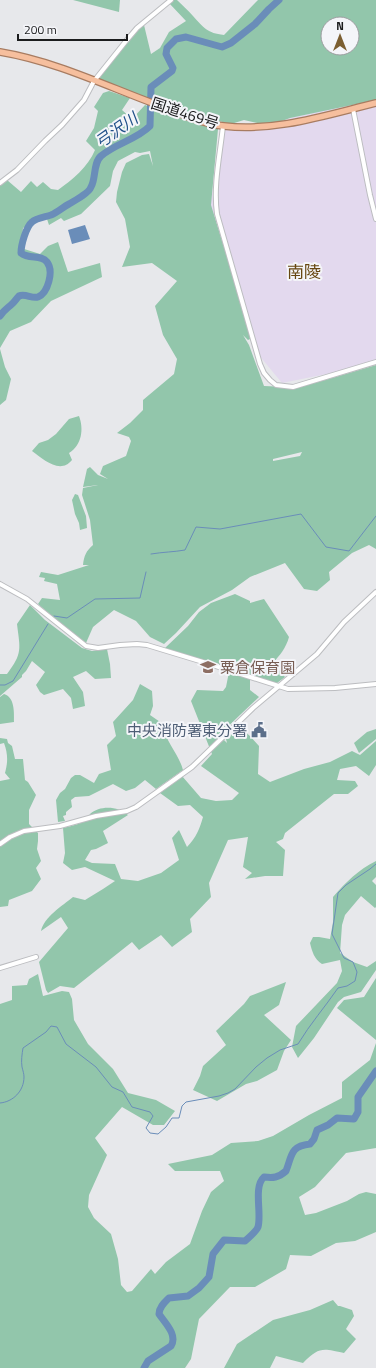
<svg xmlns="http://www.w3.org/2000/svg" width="376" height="1368" font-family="'Titillium Web','Noto Sans JP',sans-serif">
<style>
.industrial{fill:#e3d9ee}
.green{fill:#92c6ab;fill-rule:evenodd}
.water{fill:#6a8db9}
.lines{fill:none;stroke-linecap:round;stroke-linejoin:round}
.stream{stroke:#6a8db9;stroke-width:1}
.river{stroke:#6a8db9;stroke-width:7}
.tertiary-casing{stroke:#bcbdc0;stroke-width:6}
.trunk-casing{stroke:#a87c61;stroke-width:8}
.tertiary{stroke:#fff;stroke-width:4}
.trunk{stroke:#f6bf9e;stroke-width:5.5}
.labels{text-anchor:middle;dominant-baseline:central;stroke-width:4;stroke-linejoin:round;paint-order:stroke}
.street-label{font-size:15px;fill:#1b1c1d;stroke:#f4f5f9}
.education-label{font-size:15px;fill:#785e54;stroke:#f4f5f9;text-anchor:start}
.service-label{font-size:15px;fill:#4e5e75;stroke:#f4f5f9;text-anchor:end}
.water-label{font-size:16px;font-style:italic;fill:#205089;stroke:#f4f5f9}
.quarter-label{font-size:17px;fill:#674711;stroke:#f4f5f9}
</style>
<rect width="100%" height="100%" fill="#e7e8eb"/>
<!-- industrial -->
<path class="industrial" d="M376 97V364L282 383 258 354 210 204 214 185 221 126 231 124H262L282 121 290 118 309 114Z"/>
<!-- green -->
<g class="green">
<path d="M73 0H120L119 12Z"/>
<path d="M174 0H177C182 5 188 10 193 16 204 28 207 33 224 35L258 0H376V100L290 118 282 121 262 124 244 120 231 124 186 113 94 81 118 55 133 33 144 25 151 54 160 48 169 32 186 21 169 3ZM328 24H352V48H328Z"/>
<path d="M109 91 130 98 122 110 132 119 145 105 196 124 218 129 211 205 252 338 248 340 243 335 249 345 264 386 287 387 318 382 376 365V549L369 545 352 553 329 572 330 580 317 591 304 589 285 563 250 577 232 590 200 607 176 633 164 644 150 637 136 621 114 610 93 627 86 643 76 637 38 604 42 598 60 600 57 584 44 581 45 578 39 577 41 572 58 575 89 565H83C84 556 86 551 93 545L90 520 82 495 83 488 98 485 83 487 87 469 90 467 98 475 108 479 100 474 103 466 126 456 131 441 129 437 117 433 130 423 143 410V400L174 374 177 359 163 335 155 306 177 281 152 263 122 267 130 247 125 219 116 202 117 192 122 172 126 163 142 155 149 154 153 166 150 151 140 153 135 152 118 161 113 171 110 186 81 214 64 221 61 218 49 225 46 216 23 228 21 248 40 254 48 246 58 242 68 272 100 263 102 277 51 301 31 322 10 331 0 348V186L7 180 21 192 31 181 37 187 43 182 51 189 58 190C72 180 88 167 95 150L86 141 94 128 98 111 94 107 103 93ZM302 452 300 456 273 461V459Z"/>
<path d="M0 349 5 367 11 379 6 400 0 405Z"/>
<path d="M79 416C84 429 82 445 69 453L72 460C60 475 43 459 32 451L39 443 48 440 56 434 69 419Z"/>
<path d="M75 494 78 495 86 516 87 528 80 530 79 523 75 514 72 500Z"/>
<path d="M235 594 250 601V603L264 599 289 637C286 648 280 655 273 663L285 677 277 683C239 673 202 659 165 648L188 626 199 612 211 603Z"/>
<path d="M30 605 45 620 82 648 92 651 107 649 110 664 111 678 95 679 86 671 73 677 83 692 85 706 73 709 71 698 63 689 44 695 40 692 36 685 45 672 32 661 26 671 22 675V677L0 696V674H7C23 653 20 649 17 624Z"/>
<path d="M229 672 250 679V690L259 697 219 735 227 743 226 739 238 726 250 736 259 746 258 774 270 782 304 769 330 762 352 751 360 755 376 741V765L369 776 356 766 340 769 337 780 355 781 358 786 348 794H334L285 833 283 839 276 842 285 850 283 876H265L245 879 252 873 243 867 248 837 228 840 209 883 211 897 190 919 192 932 172 947 161 935 139 950 132 942 74 988 60 986 48 993 46 990 39 962 68 928 61 917 41 931C44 917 62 906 73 897L85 900 103 889 115 881 85 867 72 870 63 863 65 853 63 828C70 826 78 825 84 821 87 820 88 817 90 814 100 805 118 806 128 815L103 831 108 843 96 849 91 850 85 860 92 863 115 864 121 879 138 881 161 873 179 860 172 838 179 830 187 847C196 838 200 828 203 817L190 805 178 806 160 793 182 776 201 798 216 801 232 800 239 793 201 766 212 754 191 701 197 690 223 691 226 687Z"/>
<path d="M140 684 152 691 153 706 150 715 163 724C166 744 178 752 183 770L156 789 145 780 135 788 126 791 113 784 89 796 75 797 71 800 72 807 66 812V815L63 816 65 821 58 822 56 800 60 793 65 789 71 778 75 775H80L94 783 99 774 111 770 107 745 116 736 113 722 133 700Z"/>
<path d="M4 694C15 697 14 713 14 722L0 724V697Z"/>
<path d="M376 729V739L359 753 354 743 367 732Z"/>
<path d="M0 738 7 739 8 743 12 746 15 759H23L25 780 28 782 36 795 29 810V824L38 833V841L37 849 41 861 36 868 41 879 32 891 9 900 8 906 0 907V781L10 779 5 773C8 762 8 754 4 743L0 744Z"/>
<path d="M376 861V877L372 881 376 885V907L375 908 361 896 345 915 342 925 340 953 353 962 367 967 376 961V970L361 992 344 997 338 1002 314 1038 298 1058 292 1047 296 1026 337 983 342 971 340 960 322 964C314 959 312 951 310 943L313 937H319L330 939 333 922V897C346 882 358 870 376 861Z"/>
<path d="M38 974 43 996 62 991 69 992 72 999 74 1020 88 1044 113 1069 128 1093 156 1100 175 1111 164 1125H153L122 1107 95 1138 107 1155 89 1195 88 1207 94 1218 111 1234 118 1259 121 1285 127 1292 132 1291 151 1269 155 1274 166 1262 190 1244 202 1211 211 1192 224 1181 220 1171H175L168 1164 212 1155 231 1143 258 1141 273 1136 309 1115 342 1098V1082L370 1060 376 1043V1148L346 1153 315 1187 299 1197 305 1215 316 1213 347 1201 359 1194 366 1192 376 1194V1232L355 1241 336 1243 311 1256 290 1255 286 1269 255 1287H230L199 1319 191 1359 185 1368H0V1004L12 1000V986L27 985 29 979Z"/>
<path d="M376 978V1040L337 1008 344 1000 364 997Z"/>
<path d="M286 982 279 1005 264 1015 291 1040 284 1051 277 1070 257 1081 246 1084 217 1101 193 1090 200 1076 203 1066 226 1045 216 1031 244 1004 250 996Z"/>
<path d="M333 1300 338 1306H340L352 1310 354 1316 346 1329 356 1339 344 1353C322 1348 319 1347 303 1363L276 1356 270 1368H224L237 1344 273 1320 310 1310Z"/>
</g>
<!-- water -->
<path class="water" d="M85 225 90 239 72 244 68 230Z"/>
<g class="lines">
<!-- stream -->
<g class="stream">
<path d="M151 554C163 552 174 552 185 550L196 527 220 529 301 514 326 547 349 551 376 516"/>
<path d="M54 616 67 618 95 599 140 598 146 572"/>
<path d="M0 685H5L13 681 48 624"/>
<path d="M0 1103C13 1102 24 1091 24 1077 24 1074 23 1071 22 1067 21 1061 22 1054 23 1048L46 1032 51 1026 57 1027 66 1044 96 1067 112 1087 123 1092 132 1107 150 1112 153 1116 146 1128 150 1133 158 1134 166 1127 172 1118H179L182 1106 186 1102 219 1096 228 1093 235 1089 256 1067 267 1058 280 1050 298 1044C310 1024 325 1007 338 988L347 986 355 981 357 972 353 962 344 958 332 934 338 893 346 885 370 869 376 864"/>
</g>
<!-- river -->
<g class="river">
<path d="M0 316C4 310 8 308 13 303 15 301 17 298 19 296 25 293 32 299 38 297 48 293 54 271 47 262 41 254 29 260 21 253 21 245 26 227 32 222 36 218 45 217 51 215 58 212 63 207 69 204 74 201 78 199 82 196 85 194 90 190 91 187 96 179 93 163 101 156 116 143 136 140 150 126L151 87 172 71 173 68 166 54 167 48 176 39 186 37 222 47 231 43 255 24 269 9 279 0"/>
<path d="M144 1368 148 1361 171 1346C178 1335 165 1323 159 1314 159 1307 165 1302 169 1298L188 1296 199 1288 209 1277 213 1254 224 1240 245 1241C249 1237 256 1232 258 1227 262 1213 253 1187 264 1177 273 1178 278 1178 286 1171 292 1156 290 1146 310 1144L314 1139 317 1130 328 1125 337 1118 354 1119 358 1112V1097L376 1071"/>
</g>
<defs>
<g id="tertiary">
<path d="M353 109 370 195 376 219"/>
<path d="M223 126C220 155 213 185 217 214L260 364 264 373 270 380 276 385 293 387 376 362"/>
<path d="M0 183 17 170 45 141 62 125 84 100 94 81 126 41 137 28 171 0"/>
<path d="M0 584 27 599 86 646 98 648 120 645 137 644 147 645 203 662 288 689 335 688 376 684"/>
<path d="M0 844 10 837 24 831 60 826 96 816 127 811 136 807 192 767 253 708 317 654 344 622 376 592"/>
<path d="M0 968 36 957"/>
</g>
<path id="trunk" d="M0 52C54 61 104 85 155 104 176 112 202 124 224 126 276 132 326 115 376 103"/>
</defs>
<!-- tertiary casing -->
<use href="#tertiary" class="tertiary-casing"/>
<!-- trunk casing -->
<use href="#trunk" class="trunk-casing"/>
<!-- tertiary -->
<use href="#tertiary" class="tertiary"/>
<!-- trunk -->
<use href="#trunk" class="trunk"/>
</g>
<!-- icons -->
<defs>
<symbol id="school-bare" viewBox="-9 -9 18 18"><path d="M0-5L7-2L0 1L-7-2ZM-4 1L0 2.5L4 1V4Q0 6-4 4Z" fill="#8d6e63" stroke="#f4f5f9" stroke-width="2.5" paint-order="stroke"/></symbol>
<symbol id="civic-bare" viewBox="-9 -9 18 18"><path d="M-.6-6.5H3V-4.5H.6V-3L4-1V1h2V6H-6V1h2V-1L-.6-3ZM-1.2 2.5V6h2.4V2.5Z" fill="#5c6f8a" stroke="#f4f5f9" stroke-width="2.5" paint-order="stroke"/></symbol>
</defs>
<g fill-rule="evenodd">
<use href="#school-bare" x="197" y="656" width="22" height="22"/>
<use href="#civic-bare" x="248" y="719" width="22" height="22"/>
</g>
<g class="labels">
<!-- street labels -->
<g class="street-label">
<text transform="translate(185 113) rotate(18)">国道469号</text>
</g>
<!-- education labels -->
<g class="education-label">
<text x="220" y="667">粟倉保育園</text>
</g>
<!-- service labels -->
<g class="service-label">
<text x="247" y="730">中央消防署東分署</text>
</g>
<!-- water labels -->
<g class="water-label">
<text transform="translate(116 130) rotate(-35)">弓沢川</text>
</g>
<!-- quarter labels -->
<g class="quarter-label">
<text x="304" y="272">南陵</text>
</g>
</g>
<!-- north arrow -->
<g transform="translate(340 36)"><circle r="19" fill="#f4f5f9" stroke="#9d9ea1"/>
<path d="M0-3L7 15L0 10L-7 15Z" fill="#7b5e31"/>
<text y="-6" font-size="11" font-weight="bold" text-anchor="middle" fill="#1b1c1d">N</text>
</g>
<!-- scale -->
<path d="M18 34v6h109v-6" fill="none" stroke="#1b1c1d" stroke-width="2"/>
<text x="24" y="34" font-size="12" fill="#1b1c1d" stroke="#f4f5f9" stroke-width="3" paint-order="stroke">200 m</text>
</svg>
